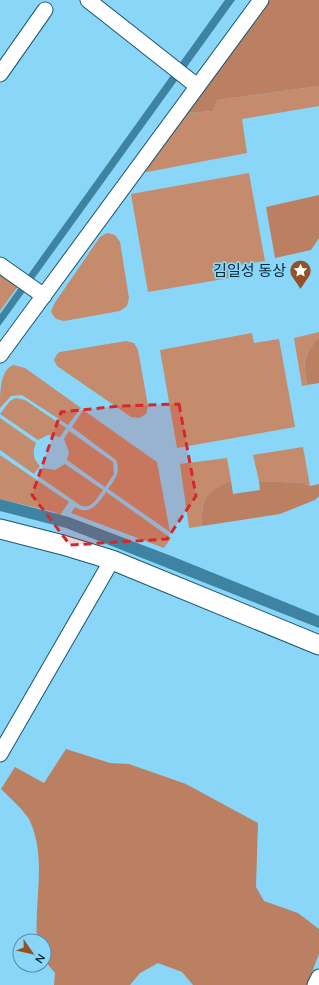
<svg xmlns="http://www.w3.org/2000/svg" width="319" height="985" font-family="Mulish,'Noto Sans KR',sans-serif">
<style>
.green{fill:#c48b6c}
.forest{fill:#ba8061}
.water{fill:#3e84a2}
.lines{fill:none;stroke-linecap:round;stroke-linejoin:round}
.minor-casing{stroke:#19566e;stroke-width:17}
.major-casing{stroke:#19566e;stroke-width:21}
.minor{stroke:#fff;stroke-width:15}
.major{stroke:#fff;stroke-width:19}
.marked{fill:#d62828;fill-opacity:0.2;stroke:#d62828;stroke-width:3;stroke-dasharray:8 5;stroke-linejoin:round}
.labels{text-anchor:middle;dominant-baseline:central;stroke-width:3.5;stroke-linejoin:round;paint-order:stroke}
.poi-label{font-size:15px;fill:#062735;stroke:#89d6f9;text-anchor:end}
</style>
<rect width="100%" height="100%" fill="#89d6f9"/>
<!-- green -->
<g class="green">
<path d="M319 86V106L242 119 247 153 147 172 145 171 187 113 213 111 217 100Z"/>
<path d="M249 173 265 261 239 265 241 276 148 292 131 194Z"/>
<path d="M107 233 115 235 120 242 129 298 127 306 120 311 64 321 56 319 51 312 54 304 100 237Z"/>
<path d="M0 271 19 285 0 311Z"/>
<path d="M319 332V337C303 355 303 361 307 385L302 386 294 338Z"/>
<path d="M252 333 254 343 279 339 295 427 177 448 160 350Z"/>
<path d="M126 341 134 343 138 350 148 406 146 414 139 418 131 417 57 366 54 360 57 354 60 352Z"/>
<path d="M14 365 25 368 81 408 68 425 22 395 11 396 0 408C0 392 0 369 14 365Z"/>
<path d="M16 398 25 400 66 428 60 437 48 435 38 440 0 414 10 401Z"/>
<path d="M83 410 157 462 170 532 108 489C115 479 121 473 116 460L72 427Z"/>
<path d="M0 418 36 443C32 452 33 459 40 466L34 474 0 450Z"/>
<path d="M69 431 113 462 114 474 105 487 67 460 69 452 64 439Z"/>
<path d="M303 447 310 486 302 483 259 481 253 455Z"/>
<path d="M0 455 69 502 60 515 54 512 0 499Z"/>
<path d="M227 458 231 481C206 493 201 498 202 526L189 528 180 464Z"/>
<path d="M65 464 103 490C97 498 91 511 80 505L38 476 43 468 55 470Z"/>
<path d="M106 492 171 538 164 548 71 513 75 507C90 516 98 504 106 492Z"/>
</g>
<!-- forest -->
<g class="forest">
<path d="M269 0H319V86L217 100 213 111 187 113Z"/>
<path d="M319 195V238L311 250 275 258 266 207Z"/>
<path d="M319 337V383L307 385C303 362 303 355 319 337Z"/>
<path d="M231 481 233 494 260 490 259 481 302 483 310 486 319 484V496L315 500 280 514 202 526C201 498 206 492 231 481Z"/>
<path d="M66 749 110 763 129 764 186 784 258 823 256 887 264 901 298 913 319 929V954L307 985H193L182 972 158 963 140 973 130 985H54L55 973 44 960V941H37C34 901 47 859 30 821 25 811 9 797 1 789L15 767 44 783Z"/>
</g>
<!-- water -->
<g class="water">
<path d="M225 0H235L0 326V314Z"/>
<path d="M0 499 69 517 174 557 319 616V628L66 528 0 511Z"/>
</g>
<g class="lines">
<defs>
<g id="minor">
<path d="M88 0 197 86"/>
<path d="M0 74 45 10"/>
<path d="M0 265 44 296"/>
<path d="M0 355 261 0"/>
<path d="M0 754 112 560"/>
<path d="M315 985 319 977"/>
</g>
<path id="major" d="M0 529 63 545 112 560 319 645"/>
</defs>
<!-- minor casing -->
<use href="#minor" class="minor-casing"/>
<!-- major casing -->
<use href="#major" class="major-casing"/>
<!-- minor -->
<use href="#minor" class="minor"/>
<!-- major -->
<use href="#major" class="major"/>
</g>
<!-- marked area -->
<path class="marked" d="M179 404 196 496 167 539 70 545 32 495 61 412 120 406Z"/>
<!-- icons -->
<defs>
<symbol id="sight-pin" viewBox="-11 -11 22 30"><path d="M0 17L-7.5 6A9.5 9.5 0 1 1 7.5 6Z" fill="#955026" stroke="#89d6f9"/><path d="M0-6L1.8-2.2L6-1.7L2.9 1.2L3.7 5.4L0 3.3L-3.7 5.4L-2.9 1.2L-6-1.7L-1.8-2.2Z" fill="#fff"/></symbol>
</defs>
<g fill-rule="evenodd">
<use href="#sight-pin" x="288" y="258" width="25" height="34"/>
</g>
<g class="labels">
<!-- poi labels -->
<g class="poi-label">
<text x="286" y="270">김일성 동상</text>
</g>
</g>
<!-- north arrow -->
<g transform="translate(32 953) rotate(124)"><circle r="19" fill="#89d6f9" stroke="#5590ab"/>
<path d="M0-3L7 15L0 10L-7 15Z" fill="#955026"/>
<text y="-6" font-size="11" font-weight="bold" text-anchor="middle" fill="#062735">N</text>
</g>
</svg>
